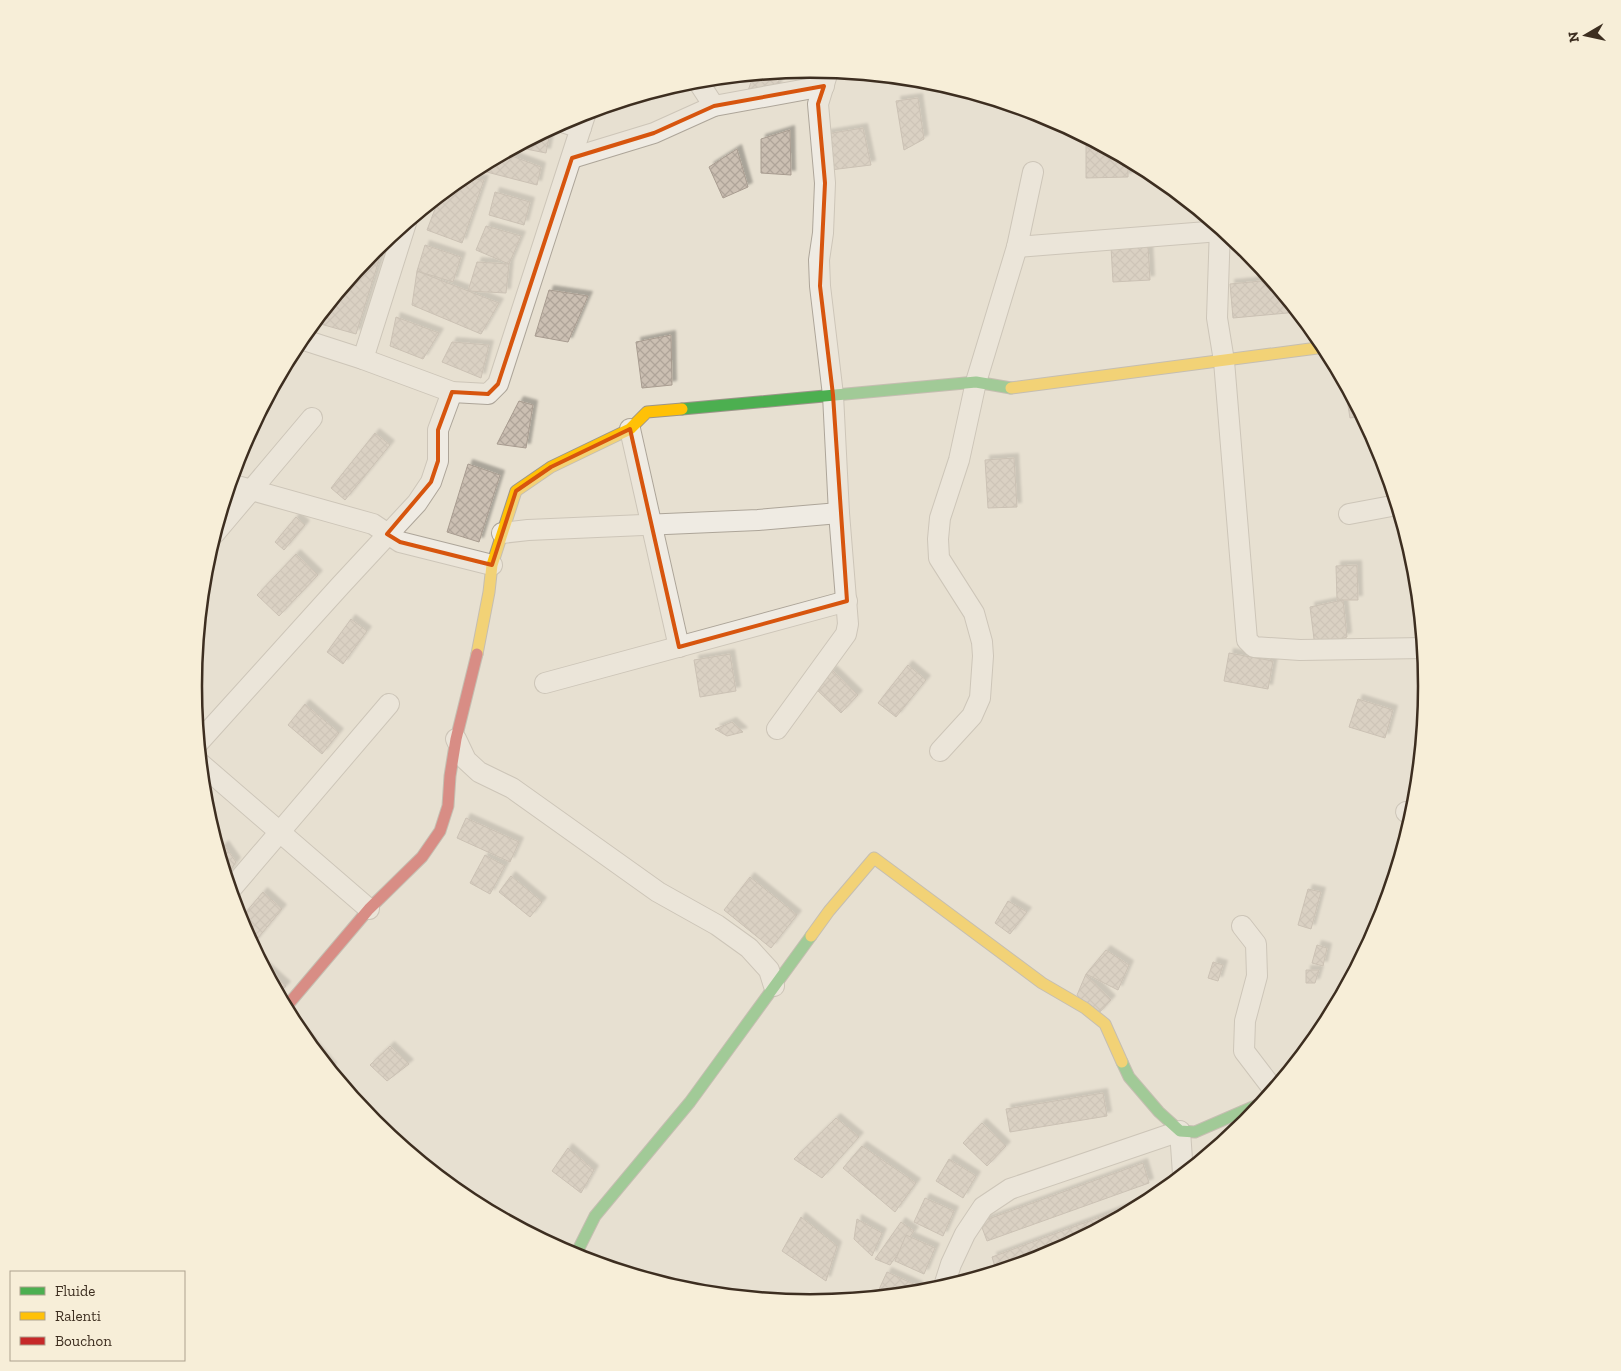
<svg xmlns="http://www.w3.org/2000/svg" width="1621" height="1371" font-family="'Zilla Slab',serif">
<style>
.building{fill:url(#building-cross-hatch);stroke:#a89c90;filter:url(#shadow)}
.lines{fill:none;stroke-linecap:round;stroke-linejoin:round}
.street-casing{stroke:#ada599;stroke-width:22}
.fast-casing{stroke:#9c958a;stroke-width:13}
.slow-casing{stroke:#9c958a;stroke-width:13}
.jam-casing{stroke:#9c958a;stroke-width:13}
.street{stroke:#efebe3;stroke-width:20}
.fast{stroke:#4caf50;stroke-width:11}
.slow{stroke:#ffc107;stroke-width:11}
.jam{stroke:#c62828;stroke-width:11}
.marked{fill:none;stroke:#d7550e;stroke-width:4;stroke-linejoin:round}
.rim{fill:none;stroke:#3d2e20;stroke-width:2.5}
</style>
<defs>
<pattern id="building-cross-hatch" width="8" height="8" patternUnits="userSpaceOnUse" patternTransform="scale(1.25)"><rect width="8" height="8" fill="#cbbfb2"/><path d="M0 0l8 8M0 8l8-8" fill="none" stroke="#afa499"/></pattern>
<filter id="shadow"><feDropShadow dx="4.5" dy="-4.5" stdDeviation="1" flood-color="#0004"/></filter>
</defs>
<rect width="100%" height="100%" fill="#e7e0d1"/>
<!-- building -->
<g class="building">
<path d="M783 71 771 101 745 99 754 74Z"/>
<path d="M918 98 924 139 904 150 896 101Z"/>
<path d="M551 128 546 153 516 147Z"/>
<path d="M863 128 871 165 830 170 826 134Z"/>
<path d="M790 130 791 175 761 173V139Z"/>
<path d="M1086 139H1090L1128 159V177L1086 178Z"/>
<path d="M737 149 748 187 723 198 709 167Z"/>
<path d="M504 153 541 167 537 185 475 169Z"/>
<path d="M462 178 484 180 462 243 427 230 440 196Z"/>
<path d="M495 192 530 202 524 225 489 215Z"/>
<path d="M486 226 521 236 509 264 476 250Z"/>
<path d="M385 241 356 334 317 323 319 317 375 249Z"/>
<path d="M425 245 461 257 453 282 417 271Z"/>
<path d="M1148 245 1150 280 1113 282 1111 247Z"/>
<path d="M477 262 509 264 506 293 468 291Z"/>
<path d="M417 271 499 303 481 334 412 305Z"/>
<path d="M1272 280 1298 312 1233 318 1230 284Z"/>
<path d="M549 290 588 296 568 342 535 336Z"/>
<path d="M396 317 439 333 423 359 390 346Z"/>
<path d="M671 335 672 385 642 388 636 342Z"/>
<path d="M452 342 489 345 481 378 442 362Z"/>
<path d="M1347 386 1362 416 1350 418 1345 387Z"/>
<path d="M519 401 533 405 526 448 497 444Z"/>
<path d="M375 433 390 445 345 500 331 488Z"/>
<path d="M1014 458 1017 507 988 508 985 460Z"/>
<path d="M468 464 500 475 479 542 447 532Z"/>
<path d="M296 517 305 525 284 550 275 542Z"/>
<path d="M296 554 318 575 279 616 257 595Z"/>
<path d="M1357 565 1358 600H1337L1336 566Z"/>
<path d="M1343 600 1347 637 1315 647 1310 607Z"/>
<path d="M351 619 367 631 343 664 327 652Z"/>
<path d="M1229 653 1273 661 1268 689 1224 681Z"/>
<path d="M730 654 736 691 700 697 694 660Z"/>
<path d="M908 665 926 680 896 717 878 703Z"/>
<path d="M832 670 858 695 841 713 815 688Z"/>
<path d="M1358 699 1393 710 1385 738 1349 727Z"/>
<path d="M305 704 339 733 322 754 288 725Z"/>
<path d="M732 722 743 732 727 736 715 729Z"/>
<path d="M466 818 519 842 510 862 457 838Z"/>
<path d="M224 845 236 862 227 875 219 850Z"/>
<path d="M485 855 505 866 490 894 470 883Z"/>
<path d="M511 876 542 902 530 917 499 892Z"/>
<path d="M750 877 797 915 771 948 724 910Z"/>
<path d="M1308 889 1321 892 1311 929 1298 925Z"/>
<path d="M263 892 282 909 253 944 240 919Z"/>
<path d="M1008 901 1027 912 1010 934 995 923Z"/>
<path d="M1317 945 1327 948 1323 966 1312 963Z"/>
<path d="M1106 950 1129 965 1118 990 1086 974Z"/>
<path d="M1213 962 1223 965 1218 981 1208 978Z"/>
<path d="M264 966 286 986 279 993Z"/>
<path d="M1306 970H1319L1315 983H1306Z"/>
<path d="M1086 974 1111 1000 1098 1014 1077 995Z"/>
<path d="M300 1030 332 1068 331 1069 300 1031Z"/>
<path d="M390 1046 409 1064 387 1081 370 1065Z"/>
<path d="M1103 1093 1107 1116 1010 1132 1006 1109Z"/>
<path d="M836 1118 859 1137 822 1178 794 1159Z"/>
<path d="M982 1123 1006 1146 987 1166 963 1143Z"/>
<path d="M862 1146 916 1183 895 1212 843 1168Z"/>
<path d="M568 1148 594 1170 581 1193 552 1171Z"/>
<path d="M949 1159 976 1176 963 1198 936 1181Z"/>
<path d="M1143 1163 1149 1183 987 1241 980 1222Z"/>
<path d="M1154 1197 1046 1255 996 1270 992 1257Z"/>
<path d="M925 1198 954 1211 943 1236 914 1222Z"/>
<path d="M801 1217 837 1246 826 1281 782 1251Z"/>
<path d="M857 1219 882 1233 872 1256 854 1239Z"/>
<path d="M901 1222 914 1231 890 1265 875 1259Z"/>
<path d="M906 1235 935 1248 924 1274 895 1261Z"/>
<path d="M887 1272 918 1286 916 1292 876 1296Z"/>
</g>
<g class="lines">
<defs>
<g id="street">
<path d="M697 80 714 106"/>
<path d="M562 122 581 128"/>
<path d="M572 158 654 133 714 106 824 86"/>
<path d="M1220 227 1217 318 1224 361 1247 640 1254 647 1300 650 1424 648"/>
<path d="M1017 247 1220 231"/>
<path d="M301 339 363 359 452 392 488 394 498 384 586 112"/>
<path d="M363 359 406 223"/>
<path d="M630 429 679 647"/>
<path d="M230 484 373 524 400 542 492 565"/>
<path d="M1349 514 1397 505"/>
<path d="M215 533 312 418"/>
<path d="M502 533 528 530 758 520 839 513"/>
<path d="M545 683 847 601"/>
<path d="M777 729 846 634 848 624 839 513 833 395 820 286 819 260 823 233 825 183 818 104 828 71"/>
<path d="M456 739 466 760 479 772 512 788 658 892 717 925 749 948 769 970 774 986"/>
<path d="M199 742 340 586 417 503 431 482 438 461V430L452 392"/>
<path d="M940 751 972 716 980 698 983 656 982 642 974 613 939 558 938 539 940 518 959 460 976 382 1017 247 1033 172"/>
<path d="M201 764 369 909"/>
<path d="M1406 812 1413 814"/>
<path d="M231 889 389 704"/>
<path d="M1242 926 1256 944 1257 976 1245 1021 1244 1051 1273 1089"/>
<path d="M944 1286 951 1264 965 1234 983 1207 1010 1189 1180 1131 1183 1174"/>
</g>
<g id="fast">
<path d="M682 409 976 382 1011 388"/>
<path d="M1122 1062 1129 1077 1159 1112 1180 1131 1195 1132 1262 1103"/>
<path d="M575 1256 595 1216 690 1102 811 936"/>
</g>
<g id="slow">
<path d="M1011 388 1325 347"/>
<path d="M477 654 489 592 492 565 516 491 551 467 630 429 647 412 682 409"/>
<path d="M811 936 829 911 874 858 1042 983 1085 1008 1105 1024 1122 1062"/>
</g>
<path id="jam" d="M286 1007 369 909 422 857 440 831 448 806 450 776 456 739 477 654"/>
</defs>
<!-- street casing -->
<use href="#street" class="street-casing"/>
<!-- fast casing -->
<use href="#fast" class="fast-casing"/>
<!-- slow casing -->
<use href="#slow" class="slow-casing"/>
<!-- jam casing -->
<use href="#jam" class="jam-casing"/>
<!-- street -->
<use href="#street" class="street"/>
<!-- fast -->
<use href="#fast" class="fast"/>
<!-- slow -->
<use href="#slow" class="slow"/>
<!-- jam -->
<use href="#jam" class="jam"/>
</g>
<!-- marked area -->
<path d="M0 0H1621V1371H0ZM824 86 818 104 825 183 820 286 833 395 847 601 679 647 630 429 551 467 516 491 492 565 400 542 387 534 431 482 438 461V430L452 392 488 394 498 384 572 158 654 133 714 106Z" fill="#e7e0d1" fill-opacity=".55" fill-rule="evenodd"/>
<path class="marked" d="M824 86 818 104 825 183 820 286 833 395 847 601 679 647 630 429 551 467 516 491 492 565 400 542 387 534 431 482 438 461V430L452 392 488 394 498 384 572 158 654 133 714 106Z"/>
<!-- crop -->
<path d="M0 0H1621V1371H0ZM202 686a608 608 0 1 1 1216 0a608 608 0 1 1-1216 0Z" fill="#f7eed8" fill-rule="evenodd"/>
<path class="rim" d="M202 686a608 608 0 1 1 1216 0a608 608 0 1 1-1216 0Z"/>
<!-- legend -->
<rect x="10" y="1271" width="175" height="90" fill="#f7eed8" stroke="#ada18e"/>
<rect x="20" y="1287" width="25" height="8" fill="#4caf50" stroke="#ada18e"/>
<text x="55" y="1296" font-size="15" fill="#3d2e20">Fluide</text>
<rect x="20" y="1312" width="25" height="8" fill="#ffc107" stroke="#ada18e"/>
<text x="55" y="1321" font-size="15" fill="#3d2e20">Ralenti</text>
<rect x="20" y="1337" width="25" height="8" fill="#c62828" stroke="#ada18e"/>
<text x="55" y="1346" font-size="15" fill="#3d2e20">Bouchon</text>
<!-- north arrow -->
<g transform="translate(1586 35) rotate(261)" stroke="#f7eed8" stroke-width="4" paint-order="stroke">
<path d="M0-4L9 19L0 12L-9 19Z" fill="#3d2e20"/>
<text y="-8" font-size="14" font-weight="bold" text-anchor="middle" fill="#3d2e20">N</text>
</g>
</svg>
